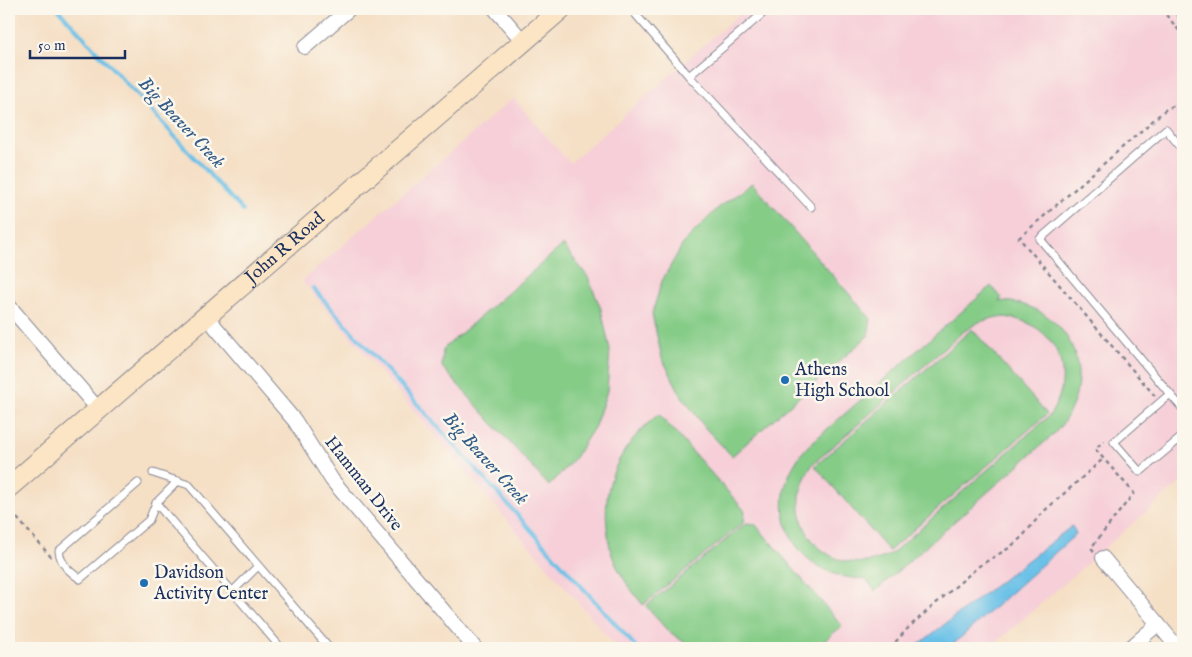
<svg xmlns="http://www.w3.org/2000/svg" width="1192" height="657" font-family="'IM FELL English',serif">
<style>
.built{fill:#f6cfd8}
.green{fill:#85cc87;stroke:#507e72;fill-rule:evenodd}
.water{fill:#6ac1e7;stroke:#4278a2}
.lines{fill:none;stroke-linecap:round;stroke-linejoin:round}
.stream{stroke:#6ac1e7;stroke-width:4}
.service-casing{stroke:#888792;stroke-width:9}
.minor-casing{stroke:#888792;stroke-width:16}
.secondary-casing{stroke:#888792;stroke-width:22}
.path{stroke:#888792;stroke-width:2.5;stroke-dasharray:4 4;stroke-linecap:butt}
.service{stroke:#fff;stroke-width:7}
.minor{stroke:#fff;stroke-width:14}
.secondary{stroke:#fce5c4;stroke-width:20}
.poi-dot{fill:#1f6fb2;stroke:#fbf7ec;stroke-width:2}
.labels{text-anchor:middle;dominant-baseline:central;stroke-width:5;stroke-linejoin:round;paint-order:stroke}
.street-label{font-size:18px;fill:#1b2f5e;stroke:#fbf7ec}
.poi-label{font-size:18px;fill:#1b2f5e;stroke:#fbf7ec;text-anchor:start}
.water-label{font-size:19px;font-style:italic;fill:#335b87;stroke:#fbf7ec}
</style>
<rect width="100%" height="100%" fill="#fbf7ec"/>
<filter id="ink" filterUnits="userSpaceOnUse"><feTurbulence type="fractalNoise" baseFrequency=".02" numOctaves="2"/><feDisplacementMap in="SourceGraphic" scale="10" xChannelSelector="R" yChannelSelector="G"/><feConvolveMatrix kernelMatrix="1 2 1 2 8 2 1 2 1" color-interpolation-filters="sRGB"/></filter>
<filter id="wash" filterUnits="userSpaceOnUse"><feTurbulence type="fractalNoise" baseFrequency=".0096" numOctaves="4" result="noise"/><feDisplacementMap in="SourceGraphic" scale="20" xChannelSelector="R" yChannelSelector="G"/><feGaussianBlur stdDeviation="1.12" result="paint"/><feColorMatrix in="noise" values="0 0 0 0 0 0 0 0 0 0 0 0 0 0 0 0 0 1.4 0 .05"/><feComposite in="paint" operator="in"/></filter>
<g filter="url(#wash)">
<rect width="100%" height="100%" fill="#f5dfc5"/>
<!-- built -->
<path class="built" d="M745 9H1183V480L990 648H617L302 281 513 98 570 163Z"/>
<!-- green -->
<g class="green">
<path d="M752 183 871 319 868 336 732 456 706 429 681 395 662 358 652 314 662 281 684 242 717 209Z"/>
<path d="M563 245 588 277 601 309 610 350 607 391 595 426 574 459 549 486 442 367 443 349Z"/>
<path d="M991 286 1002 298 999 301C1073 303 1104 382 1053 435L875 591 866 579C790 579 756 500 809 445ZM997 317C1052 316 1081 371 1049 416L891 554C830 586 773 521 813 464L963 332 979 322Z"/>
<path d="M972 329 1047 414 889 551 815 466Z"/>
<path d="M659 414 745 511 744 522 643 605C632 591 621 577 614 560 610 552 609 542 608 534 600 483 620 445 659 414Z"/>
<path d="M746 523 755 524 842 626 823 642 812 648H692L667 630 646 606Z"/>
</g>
<!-- water -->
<path class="water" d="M1072 526 1076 534 949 648H914Z"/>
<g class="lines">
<!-- stream -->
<g class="stream">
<path d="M58 9 243 211"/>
<path d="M313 288 637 648"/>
</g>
</g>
</g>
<g filter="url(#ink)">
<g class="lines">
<defs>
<g id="service">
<path d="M631 9 689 76 768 9"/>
<path d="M1177 9 1183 17"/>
<path d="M689 76 811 207"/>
<path d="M1170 394 1040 239 1166 129 1183 150"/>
<path d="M1183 409 1170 394 1114 442 1140 472 1183 436"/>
<path d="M153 473 189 485 329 648"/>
<path d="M138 483 59 551C61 565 69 571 80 579L149 520 156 503 178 481"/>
<path d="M156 503 281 648"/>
<path d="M232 592 258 566"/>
</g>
<g id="minor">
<path d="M495 9 523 41"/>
<path d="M305 47 349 9"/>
<path d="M9 306 98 409"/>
<path d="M206 316 295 421 332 480 475 648"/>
<path d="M1103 558 1178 648"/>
<path d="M1130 648 1158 624"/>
</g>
<g id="secondary">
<path id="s1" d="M9 487 561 9"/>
</g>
</defs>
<!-- service casing -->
<use href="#service" class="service-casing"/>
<!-- minor casing -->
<use href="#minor" class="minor-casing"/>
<!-- secondary casing -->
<use href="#secondary" class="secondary-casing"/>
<!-- path -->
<g class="path">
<path d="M1161 9 1183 35"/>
<path d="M1155 396 1019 238 1165 110 1183 101"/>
<path d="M17 518 51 557"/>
<path d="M1094 551 1091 548 1134 493 1095 449 1104 441"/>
<path d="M890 648 910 626 979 566 1009 548 1022 537 1042 513 1103 459"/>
</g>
<!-- service -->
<use href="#service" class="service"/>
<!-- minor -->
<use href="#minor" class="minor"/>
<!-- secondary -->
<use href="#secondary" class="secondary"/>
</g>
</g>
<!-- markers -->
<g class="poi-dot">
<circle cx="785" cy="380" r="5"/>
<circle cx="144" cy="583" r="5"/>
</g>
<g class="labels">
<!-- street labels -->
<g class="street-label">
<text stroke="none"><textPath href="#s1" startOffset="365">John R Road</textPath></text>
<text transform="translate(363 484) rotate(52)">Hamman Drive</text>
</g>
<!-- poi labels -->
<g class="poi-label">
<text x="795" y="370">Athens<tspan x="795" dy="21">High School</tspan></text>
<text x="154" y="573">Davidson<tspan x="154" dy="21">Activity Center</tspan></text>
</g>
<!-- water labels -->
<g class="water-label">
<text transform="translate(181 123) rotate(47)">Big Beaver Creek</text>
<text transform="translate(485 459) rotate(48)">Big Beaver Creek</text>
</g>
</g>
<!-- margin -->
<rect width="1192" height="657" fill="none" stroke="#fbf7ec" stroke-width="30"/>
<!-- scale -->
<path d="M30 50v8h95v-8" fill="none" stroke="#1b2f5e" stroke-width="2.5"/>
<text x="38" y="50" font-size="15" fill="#1b2f5e" stroke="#fbf7ec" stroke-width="4" paint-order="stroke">50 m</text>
</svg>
